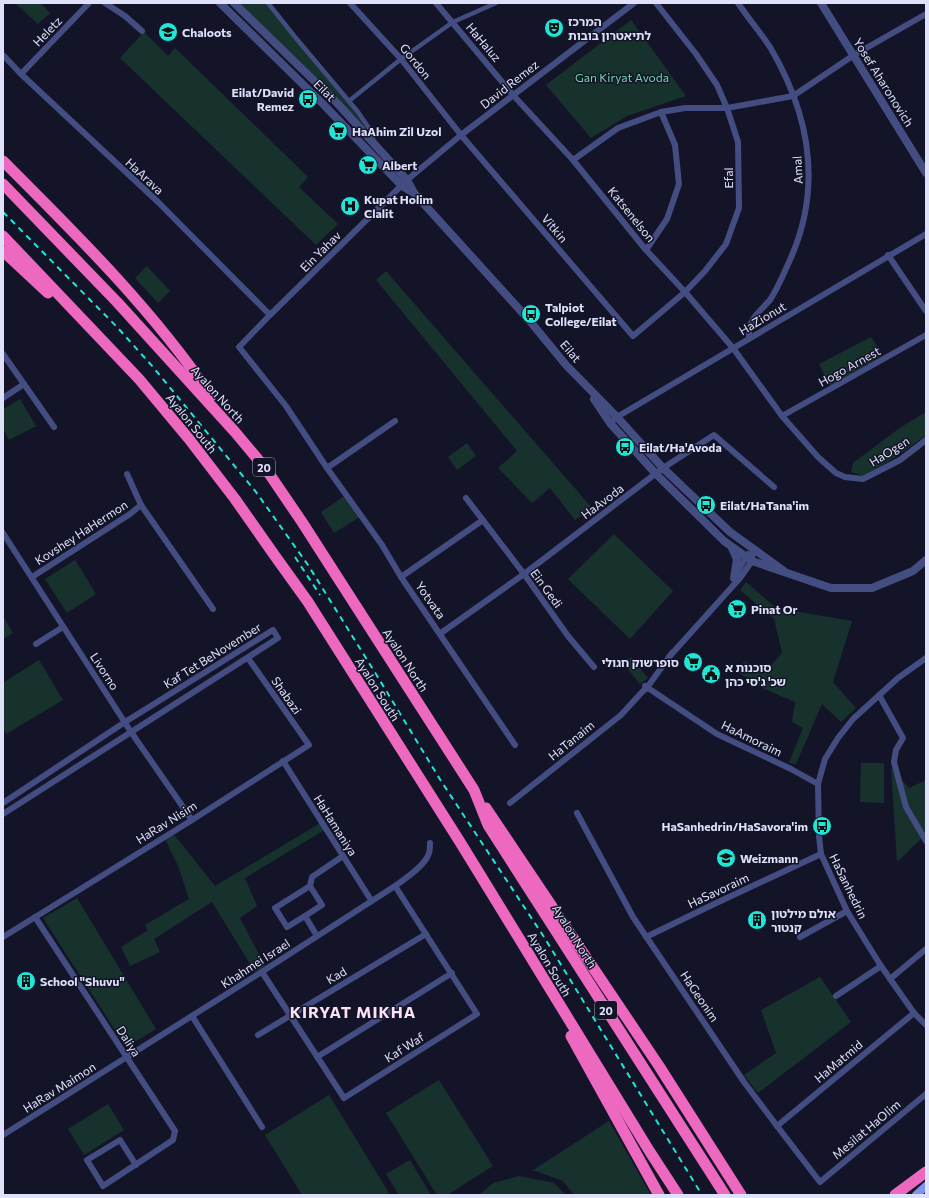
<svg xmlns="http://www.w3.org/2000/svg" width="929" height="1198" font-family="Commissioner,'Noto Sans Hebrew',sans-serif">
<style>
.green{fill:#17322c}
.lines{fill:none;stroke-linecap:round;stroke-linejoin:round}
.pedestrian{stroke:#444d82;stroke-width:4.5}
.minor{stroke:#444d82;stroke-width:6}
.tertiary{stroke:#444d82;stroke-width:8}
.secondary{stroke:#8192f0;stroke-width:8}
.motorway{stroke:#ed68bf;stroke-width:11}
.rail{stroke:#21e5d6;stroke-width:2;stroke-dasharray:6 5;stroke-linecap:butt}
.labels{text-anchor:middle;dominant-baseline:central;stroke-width:3;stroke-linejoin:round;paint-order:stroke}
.shield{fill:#141428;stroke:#a2a4bc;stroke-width:1}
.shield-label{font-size:11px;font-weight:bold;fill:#dfe1fb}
.poi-label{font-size:12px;font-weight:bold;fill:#dfe1fb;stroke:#141428;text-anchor:start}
.street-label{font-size:12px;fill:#dfe1fb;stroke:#141428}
.park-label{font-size:12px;fill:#72d4aa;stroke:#141428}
.district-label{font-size:16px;font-weight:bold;letter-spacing:1px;fill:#fbe1f6;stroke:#141428}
</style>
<rect width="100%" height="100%" fill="#141428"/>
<!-- green -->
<g class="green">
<path d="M15 3H40L50 13 38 24Z"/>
<path d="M237 3H267L357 113 371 134 368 137Z"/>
<path d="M631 20 686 96 627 116 591 138 546 85Z"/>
<path d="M144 32 168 56 175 48 308 177 299 187 338 224 316 245 120 58Z"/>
<path d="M147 266 170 291 158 303 135 278Z"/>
<path d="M386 271 592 508 575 520 550 488 532 503 498 468 517 451 376 280Z"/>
<path d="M871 337 883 355 830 386 819 364Z"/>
<path d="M20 399 36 426 9 440 3 428V409Z"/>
<path d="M926 412V435L897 456 863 476 851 472 853 463 901 427Z"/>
<path d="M467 443 476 456 457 470 448 457Z"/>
<path d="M346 495 360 517 334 533 321 512Z"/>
<path d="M614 534 673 591 630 639 568 579Z"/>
<path d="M75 560 96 594 67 613 45 579Z"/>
<path d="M746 582 776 608 852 621 833 682 856 708 841 722 822 704 796 764 789 763 803 728 792 722 795 702 762 688 736 671 745 661 764 673 782 653 774 619 740 590Z"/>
<path d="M3 616 13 633 3 639Z"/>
<path d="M631 657 648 678 640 684 623 663Z"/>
<path d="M39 660 63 700 6 734 3 729V683Z"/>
<path d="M861 763H884V803L860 802Z"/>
<path d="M891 768 909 788 926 780V834L897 862Z"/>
<path d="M322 822 326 829 245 878 257 906 240 918 265 966 255 972 212 902 154 939 160 952 130 966 121 947 148 930 145 925 189 899 179 868 164 837 172 832 215 886Z"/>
<path d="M77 898 156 1029 126 1047 43 918Z"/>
<path d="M820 977 851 1022 758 1093 744 1075 776 1053 761 1010Z"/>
<path d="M439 1080 493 1166 447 1195H437L386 1113Z"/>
<path d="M329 1095 389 1193 386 1195H302L265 1135Z"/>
<path d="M108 1104 124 1130 84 1155 68 1129Z"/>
<path d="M609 1121 651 1195H574L563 1181 533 1170Z"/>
<path d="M410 1160 431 1195H399L386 1174Z"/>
<path d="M519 1176 554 1183 566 1195H479L493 1183Z"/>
</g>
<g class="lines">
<!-- pedestrian -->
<g class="pedestrian">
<path d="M268 3 295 37 358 112 373 134V142"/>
<path d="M349 101 401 59 453 22 496 3"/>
</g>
<!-- minor -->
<g class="minor">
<path d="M105 3 125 16 142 31"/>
<path d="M350 3 401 59 461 135 633 336 685 292 705 271 726 244 739 208 738 142 727 108 717 85 696 54 656 3"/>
<path d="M436 3 513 95 573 160 646 250 685 292 733 348 782 416 818 457 836 473 845 477 863 479 900 460 926 440"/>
<path d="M738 3C748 18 760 32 770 47 810 115 823 188 789 262 783 275 778 288 770 300 764 307 756 313 752 321 749 325 749 333 749 338"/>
<path d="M3 55 21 74 158 202 270 315"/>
<path d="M21 74 89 3"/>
<path d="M573 160 618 128 661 112 685 108H727L793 96 854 55 926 14"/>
<path d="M646 250 667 219 679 184 675 145 661 112"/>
<path d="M888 255 926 311"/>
<path d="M3 354 54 427"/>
<path d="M3 398 24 384"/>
<path d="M782 416 926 335"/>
<path d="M610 423 617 417 926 234"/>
<path d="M327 468 395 421"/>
<path d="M127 474 141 505 213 609"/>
<path d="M466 498 524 574 568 636 594 667"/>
<path d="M3 533 131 732 192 820"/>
<path d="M736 574 748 554"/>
<path d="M32 577 130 514 141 505"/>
<path d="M401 577 483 520"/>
<path d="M441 633 524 574 663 468 714 435 774 487"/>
<path d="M36 644 63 627"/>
<path d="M669 657 740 578 752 561 753 549"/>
<path d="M926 658 898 678 853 719 838 738 825 759 818 784 819 836 821 854 847 911 866 942 881 966 914 1013 926 1025"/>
<path d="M645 686 717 734 791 769 818 784"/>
<path d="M879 695 903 738 896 750 894 762 906 807 926 841"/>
<path d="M515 745 401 577 382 545 327 468 286 406 239 347 270 315 407 180 461 135 634 3"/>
<path d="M283 761 371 900"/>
<path d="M3 803 125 722 273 630 278 638 3 814"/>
<path d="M510 803 621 715 643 691 646 689 672 653"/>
<path d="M577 813 633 917 744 1082 777 1126 820 1182 926 1094"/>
<path d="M305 916 322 905 310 886"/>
<path d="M35 917 175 1131 173 1140 103 1186 87 1160 120 1140 136 1165"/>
<path d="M317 936 305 916 287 927 275 908 310 886 312 877 343 856"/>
<path d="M3 937 192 820 309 745 248 658"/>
<path d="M646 937 712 905 821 854"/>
<path d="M800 937 847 911"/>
<path d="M262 972 344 1098 477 1014 395 886"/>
<path d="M890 979 926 949"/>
<path d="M836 996 881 966"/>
<path d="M192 1016 262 1127"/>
<path d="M258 1035 426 934"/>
<path d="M317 1057 452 973"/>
<path d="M777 1126 914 1013"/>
<path d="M3 1135 260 973 395 886C405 879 426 865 429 853 430 850 430 846 430 843"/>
</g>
<!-- tertiary -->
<g class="tertiary">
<path d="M220 3 323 104 402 186 414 193"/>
<path d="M234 3 337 103 407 180 414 193 529 320 566 365 617 417 663 468 730 532 784 571"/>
<path d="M821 3 926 173"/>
<path d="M594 399 610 423 656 474 724 541 752 561 831 588H872L913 571 926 560"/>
<path d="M732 548 737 559 734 578"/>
</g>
<!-- secondary -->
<path class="secondary" d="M916 1195 926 1186"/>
<!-- motorway -->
<g class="motorway">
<path d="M3 161C77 235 153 310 211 396"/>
<path d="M3 184 117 302 235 432 266 469 302 522 474 790 488 825 725 1195"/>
<path d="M3 236 139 379 189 439 235 499 275 556 308 602 460 842 650 1152 678 1195"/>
<path d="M3 251 48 293"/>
<path d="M486 808 659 1066 741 1195"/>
<path d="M571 1036 659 1195"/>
<path d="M895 1195 926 1172"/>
</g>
<!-- rail -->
<g class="rail">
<path d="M3 212 117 327 153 367 256 492 308 565 379 679 441 781 544 937 702 1195"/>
<path d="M295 557 320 595"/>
</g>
</g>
<!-- icons -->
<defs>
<symbol id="theatre-disc" viewBox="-11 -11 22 22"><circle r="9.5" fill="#21e5d6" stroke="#141428"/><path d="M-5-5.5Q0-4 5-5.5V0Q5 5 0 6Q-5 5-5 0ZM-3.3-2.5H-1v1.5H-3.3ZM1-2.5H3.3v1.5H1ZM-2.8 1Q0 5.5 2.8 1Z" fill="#111"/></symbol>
<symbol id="school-disc" viewBox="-11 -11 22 22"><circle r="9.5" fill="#21e5d6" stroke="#141428"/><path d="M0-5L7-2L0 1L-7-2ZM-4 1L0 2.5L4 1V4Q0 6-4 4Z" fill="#111"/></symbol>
<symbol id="bus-disc" viewBox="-11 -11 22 22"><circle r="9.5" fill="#21e5d6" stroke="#141428"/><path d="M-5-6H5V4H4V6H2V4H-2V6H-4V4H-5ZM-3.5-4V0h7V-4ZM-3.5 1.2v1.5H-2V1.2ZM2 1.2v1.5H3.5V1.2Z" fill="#111"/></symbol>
<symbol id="supermarket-disc" viewBox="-11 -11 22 22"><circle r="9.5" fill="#21e5d6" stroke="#141428"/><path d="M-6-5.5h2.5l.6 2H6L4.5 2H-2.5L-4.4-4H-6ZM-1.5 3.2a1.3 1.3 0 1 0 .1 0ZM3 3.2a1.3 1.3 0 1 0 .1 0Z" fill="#111"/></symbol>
<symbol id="hospital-disc" viewBox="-11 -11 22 22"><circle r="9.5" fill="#21e5d6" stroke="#141428"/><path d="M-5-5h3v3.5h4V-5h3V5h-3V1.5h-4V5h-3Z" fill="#111"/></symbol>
<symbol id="civic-disc" viewBox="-11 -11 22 22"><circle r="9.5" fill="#21e5d6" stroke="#141428"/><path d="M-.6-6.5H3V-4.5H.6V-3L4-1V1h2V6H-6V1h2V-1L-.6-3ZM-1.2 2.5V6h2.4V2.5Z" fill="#111"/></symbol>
<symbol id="building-disc" viewBox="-11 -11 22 22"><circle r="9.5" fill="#21e5d6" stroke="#141428"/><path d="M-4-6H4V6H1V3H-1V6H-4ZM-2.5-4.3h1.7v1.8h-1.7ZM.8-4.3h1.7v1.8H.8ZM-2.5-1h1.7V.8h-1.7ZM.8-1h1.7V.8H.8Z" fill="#111"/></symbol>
</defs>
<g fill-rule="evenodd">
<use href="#theatre-disc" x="543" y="17" width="22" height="22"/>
<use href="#school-disc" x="157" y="21" width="22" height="22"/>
<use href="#bus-disc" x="297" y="88" width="22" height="22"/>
<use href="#supermarket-disc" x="327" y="120" width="22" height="22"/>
<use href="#supermarket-disc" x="357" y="154" width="22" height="22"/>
<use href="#hospital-disc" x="339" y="195" width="22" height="22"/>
<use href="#bus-disc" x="520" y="303" width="22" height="22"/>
<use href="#bus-disc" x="614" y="436" width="22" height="22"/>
<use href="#bus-disc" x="695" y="494" width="22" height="22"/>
<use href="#supermarket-disc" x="726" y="598" width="22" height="22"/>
<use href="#supermarket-disc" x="682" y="651" width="22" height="22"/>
<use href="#civic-disc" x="700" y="663" width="22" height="22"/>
<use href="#bus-disc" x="811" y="815" width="22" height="22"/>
<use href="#school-disc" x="715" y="847" width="22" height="22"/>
<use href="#building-disc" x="746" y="909" width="22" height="22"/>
<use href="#building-disc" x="15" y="970" width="22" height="22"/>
</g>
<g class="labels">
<!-- shield labels -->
<g class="shield">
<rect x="253" y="458" width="22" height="18" rx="3"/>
<rect x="595" y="1001" width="22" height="18" rx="3"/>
</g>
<g class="shield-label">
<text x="264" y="467">20</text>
<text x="606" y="1010">20</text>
</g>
<!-- poi labels -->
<g class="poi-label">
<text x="568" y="21">המרכז<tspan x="568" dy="14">לתיאטרון בובות</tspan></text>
<text x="182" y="32">Chaloots</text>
<text x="294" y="92" text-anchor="end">Eilat/David<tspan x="294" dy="14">Remez</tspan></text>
<text x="352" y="131">HaAhim Zil Uzol</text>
<text x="382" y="165">Albert</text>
<text x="364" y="199">Kupat Holim<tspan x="364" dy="14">Clalit</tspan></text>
<text x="545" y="307">Talpiot<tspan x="545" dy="14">College/Eilat</tspan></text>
<text x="639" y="447">Eilat/Ha'Avoda</text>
<text x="720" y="505">Eilat/HaTana'im</text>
<text x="751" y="609">Pinat Or</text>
<text x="679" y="662" text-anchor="end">סופרשוק חגולי</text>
<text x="725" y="667">סוכנות א<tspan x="725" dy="14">שכ' ג'סי כהן</tspan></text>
<text x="808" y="826" text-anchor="end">HaSanhedrin/HaSavora'im</text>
<text x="740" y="858">Weizmann</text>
<text x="771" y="913">אולם מילטון<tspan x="771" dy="14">קנטור</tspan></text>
<text x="40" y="981">School "Shuvu"</text>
</g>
<!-- street labels -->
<g class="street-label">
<text transform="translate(47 31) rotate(-46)">Heletz</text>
<text transform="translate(484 42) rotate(50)">HaHaluz</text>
<text transform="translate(416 61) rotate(51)">Gordon</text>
<text transform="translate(884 82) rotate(58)">Yosef Aharonovich</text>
<text transform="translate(509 84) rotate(-38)">David Remez</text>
<text transform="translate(325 90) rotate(45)">Eilat</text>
<text transform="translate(797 170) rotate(-93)">Amal</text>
<text transform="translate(145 176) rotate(43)">HaArava</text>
<text transform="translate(728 178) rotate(-90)">Efal</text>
<text transform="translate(632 214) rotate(51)">Katsenelson</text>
<text transform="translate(555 228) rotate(50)">Vitkin</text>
<text transform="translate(320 251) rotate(-45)">Ein Yahav</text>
<text transform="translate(762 318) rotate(-31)">HaZionut</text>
<text transform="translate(571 351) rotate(49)">Eilat</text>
<text transform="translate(849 366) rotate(-29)">Hogo Arnest</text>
<text transform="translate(218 394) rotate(48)">Ayalon North</text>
<text transform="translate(192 423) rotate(51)">Ayalon South</text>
<text transform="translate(889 451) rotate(-32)">HaOgen</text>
<text transform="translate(602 501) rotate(-37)">HaAvoda</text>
<text transform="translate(81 532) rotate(-33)">Kovshey HaHermon</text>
<text transform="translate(547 588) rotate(54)">Ein Gedi</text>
<text transform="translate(431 600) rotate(55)">Yotvata</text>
<text transform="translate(212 655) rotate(-32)">Kaf Tet BeNovember</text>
<text transform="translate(406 660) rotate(57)">Ayalon North</text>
<text transform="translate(105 671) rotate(57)">Livorno</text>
<text transform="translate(378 689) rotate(58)">Ayalon South</text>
<text transform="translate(287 695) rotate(55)">Shabazi</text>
<text transform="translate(752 738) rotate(26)">HaAmoraim</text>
<text transform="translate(571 740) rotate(-39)">HaTanaim</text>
<text transform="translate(166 822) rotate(-32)">HaRav Nisim</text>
<text transform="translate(336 825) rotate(58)">HaHamaniya</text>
<text transform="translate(849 886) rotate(64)">HaSanhedrin</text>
<text transform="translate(718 890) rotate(-25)">HaSavoraim</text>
<text transform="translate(575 936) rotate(58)">Ayalon North</text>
<text transform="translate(255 963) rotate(-33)">Khahmei Israel</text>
<text transform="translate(550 964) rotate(59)">Ayalon South</text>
<text transform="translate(336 975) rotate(-31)">Kad</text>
<text transform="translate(700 996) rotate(56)">HaGeonim</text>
<text transform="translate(129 1041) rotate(57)">Daliya</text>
<text transform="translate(404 1047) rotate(-32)">Kaf Waf</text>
<text transform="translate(838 1061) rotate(-40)">HaMatmid</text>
<text transform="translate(59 1087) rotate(-32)">HaRav Maimon</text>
<text transform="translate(866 1129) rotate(-40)">Mesilat HaOlim</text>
</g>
<!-- park labels -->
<g class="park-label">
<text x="622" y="77">Gan Kiryat Avoda</text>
</g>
<!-- district labels -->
<g class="district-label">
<text x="353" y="1011">KIRYAT MIKHA</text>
</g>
</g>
<!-- border -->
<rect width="929" height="1198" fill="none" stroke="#dfe1fb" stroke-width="8"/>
</svg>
